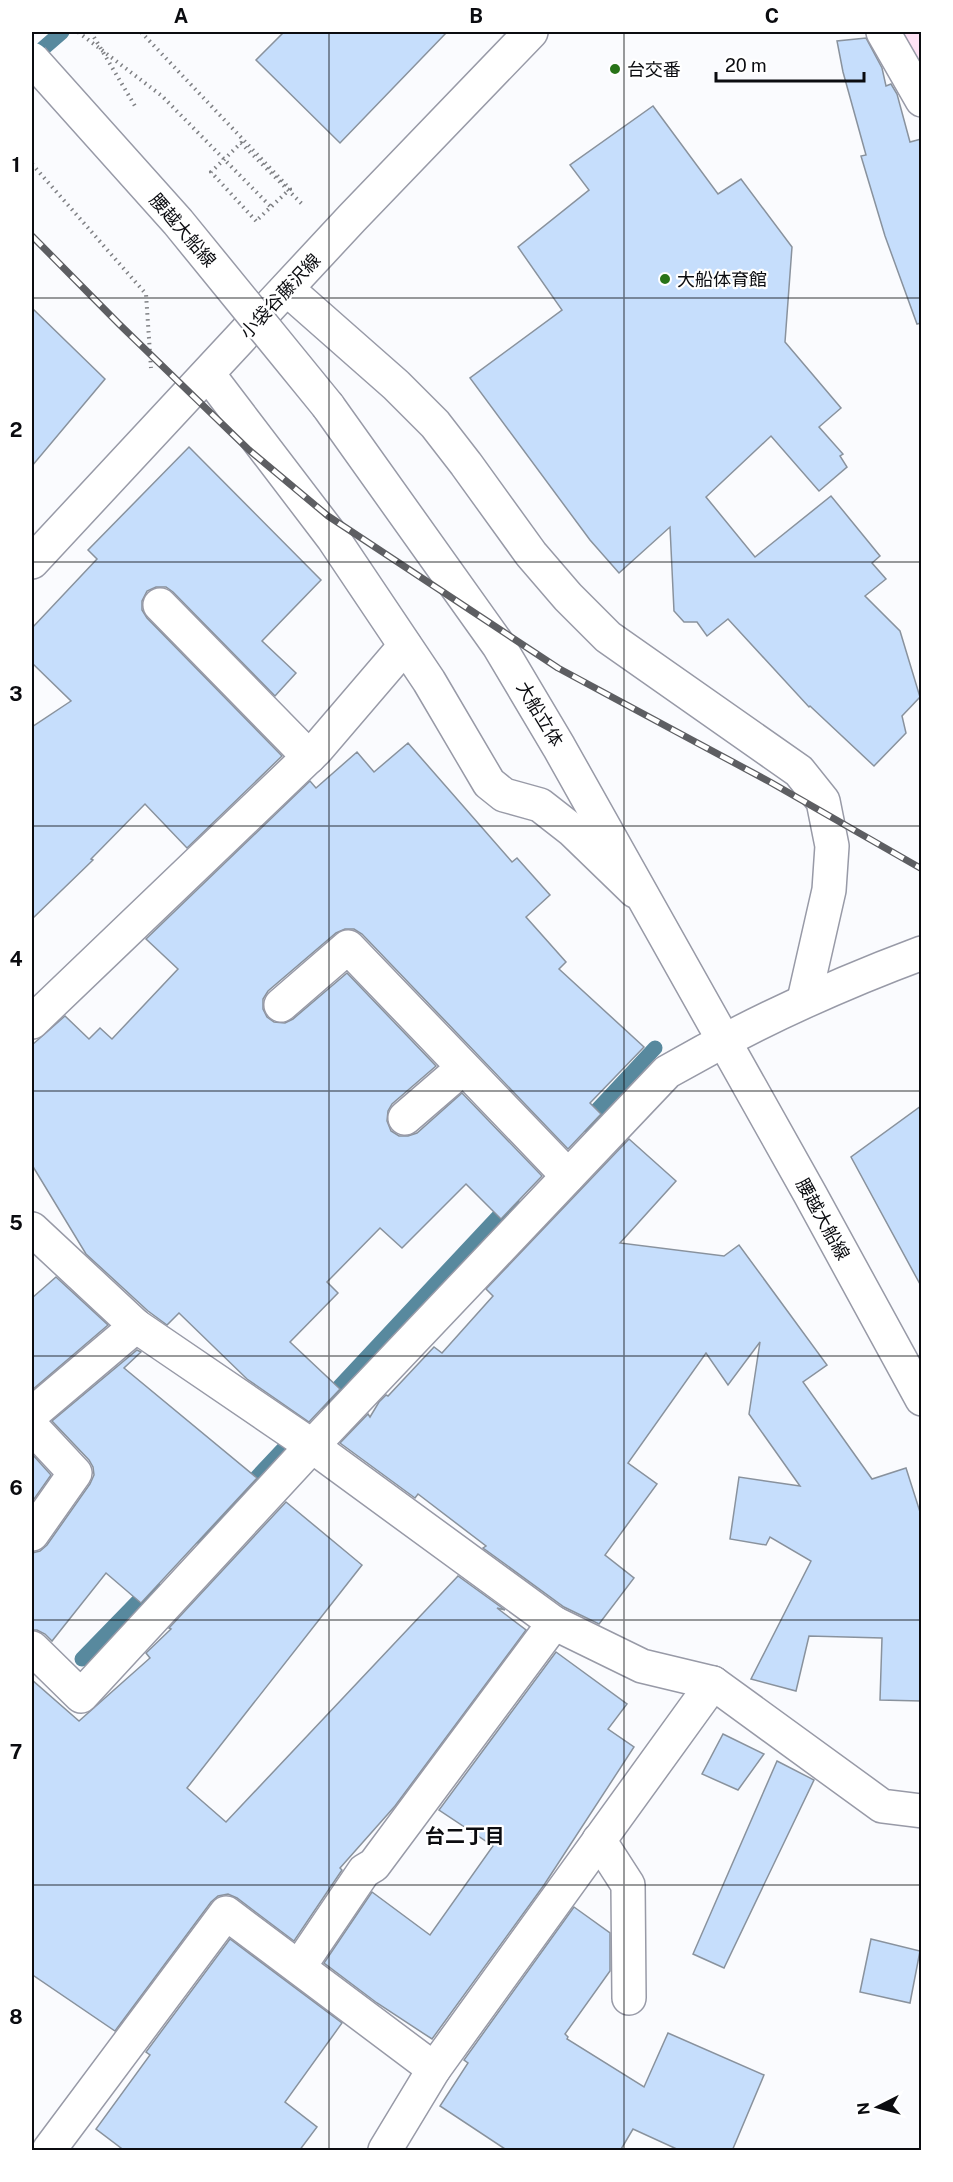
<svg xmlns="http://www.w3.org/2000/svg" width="953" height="2182" font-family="'Public Sans','Noto Sans JP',sans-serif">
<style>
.green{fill:#ffe3f5}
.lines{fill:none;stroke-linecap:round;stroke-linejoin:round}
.stream{stroke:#58899e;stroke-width:15}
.building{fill:#c6defc;stroke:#89929d;stroke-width:1.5}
.minor-casing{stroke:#989aa7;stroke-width:36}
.major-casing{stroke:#989aa7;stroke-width:36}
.path{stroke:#7f8084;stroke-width:4;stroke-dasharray:1.5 4.5;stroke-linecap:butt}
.minor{stroke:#fff;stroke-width:33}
.major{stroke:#fff;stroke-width:33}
.rail-casing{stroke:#5d5e62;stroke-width:7}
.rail{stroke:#fff;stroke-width:4.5;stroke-dasharray:14;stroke-linecap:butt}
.major-bridge-casing{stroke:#989aa7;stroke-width:36;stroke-linecap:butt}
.path-bridge{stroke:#7f8084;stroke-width:4;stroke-dasharray:1.5 4.5;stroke-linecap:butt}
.major-bridge{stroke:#fff;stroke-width:33}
.grid{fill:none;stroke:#0b0c10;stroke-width:1.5;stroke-opacity:0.55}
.poi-dot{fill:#287318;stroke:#fff;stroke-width:2}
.labels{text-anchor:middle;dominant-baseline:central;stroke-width:4.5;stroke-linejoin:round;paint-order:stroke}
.poi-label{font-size:18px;fill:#0b0c10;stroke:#fff;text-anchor:start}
.street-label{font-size:18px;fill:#0b0c10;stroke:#fff}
.neighbourhood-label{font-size:20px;font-weight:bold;fill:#0b0c10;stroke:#fff}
.neatline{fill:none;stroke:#0b0c10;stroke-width:2}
.grid-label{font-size:20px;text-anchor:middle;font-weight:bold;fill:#0b0c10}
</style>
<rect width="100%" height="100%" fill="#fafbfe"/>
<!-- green -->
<path class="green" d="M910 32H921V80L899 38Z"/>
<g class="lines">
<!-- stream -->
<g class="stream">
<path d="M32 58 62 32"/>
<path d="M583 1125 655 1048"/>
<path d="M325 1402 512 1202"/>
<path d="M201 1537 287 1445"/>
<path d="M82 1659 153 1586"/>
</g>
</g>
<!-- building -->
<g class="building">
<path d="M284 32H447L340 143 256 60Z"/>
<path d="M866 38 882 68 886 86 891 84 897 94 910 142 921 139V323L917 324 885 236 861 156 866 155 843 72 837 41Z"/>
<path d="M653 106 718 194 741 179 792 247 785 342 841 408 819 427 843 454 840 456 847 467 819 491 771 436 706 497 755 557 831 496 880 556 872 563 886 579 865 596 900 631 920 697 902 716 906 733 874 766 810 706 809 707 728 619 707 636 697 622H684L674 611 670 527 619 573 590 540 470 378 562 310 518 247 589 190 570 165Z"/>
<path d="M32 308 105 379 32 466Z"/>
<path d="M189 447 321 580 262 641 296 673 275 696 173 592 166 587H156L147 591 142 601V610L147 618 282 756 187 848 145 804 91 859 93 860 32 919V727L71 701 32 663V628L97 559 88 550Z"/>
<path d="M408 743 512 862 517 858 550 895 526 917 566 962 559 969 644 1047 590 1103 601 1114 568 1149 362 934 354 929H345L336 933 268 991 263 999V1009L267 1017 274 1022 285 1023 293 1019 347 973 436 1066 392 1104 388 1111 387 1121 391 1131 399 1136H408L417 1133 462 1093 542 1176 501 1219 466 1184 402 1248 380 1228 327 1282 338 1293 290 1342 340 1389 309 1422 247 1379 179 1313 167 1325 148 1311 86 1254 32 1165V1045L65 1016 89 1039 100 1028 112 1039 178 969 146 939 310 781 316 788 357 752 374 772Z"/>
<path d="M921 1106V1286L851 1157Z"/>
<path d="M629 1139 676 1181 620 1243 724 1256 739 1245 827 1365 803 1382 872 1479 906 1468 921 1515V1701L880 1700 882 1638 809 1636 796 1691 751 1679 811 1561 770 1537 766 1545 730 1539 739 1477 800 1486 749 1414 760 1342 728 1385 706 1353 628 1463 657 1484 605 1555 634 1578 599 1624 564 1607 483 1548 486 1546 418 1494 415 1498 340 1443 368 1414 370 1417 379 1402 386 1395 388 1396 434 1347 442 1353 493 1296 486 1289Z"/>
<path d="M56 1277 108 1325 32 1390V1298Z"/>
<path d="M137 1350 141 1352 124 1368 257 1478 141 1603 106 1573 52 1641 45 1634 37 1630H32V1553L40 1551 47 1545 90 1484 94 1475 93 1467 89 1460 52 1421Z"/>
<path d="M32 1454 51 1475 32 1502Z"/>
<path d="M286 1502 362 1565 187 1788 226 1822 458 1576 505 1610 497 1608 526 1630 395 1806 340 1868 342 1870 294 1941 237 1898 228 1894 218 1896 211 1902 115 2031 34 1976 32 1978V1680L79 1721 150 1658 146 1653 171 1629 169 1628Z"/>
<path d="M556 1652 627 1704 608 1729 634 1747 544 1885 432 2039 377 2003 324 1963 372 1892 430 1935 493 1846 439 1810Z"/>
<path d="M723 1734 764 1754 738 1790 702 1774Z"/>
<path d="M777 1761 814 1780 724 1968 693 1954Z"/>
<path d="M574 1907 610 1933V1971L565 2034 568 2037 567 2039 644 2087 668 2033 764 2075 732 2151H681L633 2129 620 2151H508L440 2106 468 2063 464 2060Z"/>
<path d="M230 1939 342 2023 285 2102 317 2127 299 2151H125L96 2129 150 2055 146 2052Z"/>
<path d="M871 1939 920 1951 910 2003 860 1992Z"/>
</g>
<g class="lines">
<defs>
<g id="minor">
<path d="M883 32 922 100"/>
<path d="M287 289 396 385 435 424 466 464 531 554 568 597 608 637 799 771 823 801 832 846 829 890 804 1000"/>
<path d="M208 374 333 538 429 681 489 783 504 795 540 805 572 830 635 891"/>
<path d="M160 605 309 757"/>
<path d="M281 1005 348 947 568 1176"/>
<path d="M32 1022 316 750 405 646"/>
<path d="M405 1118 463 1068"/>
<path d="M32 1229 136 1326 312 1446 554 1623 642 1666 713 1683 882 1806 922 1811"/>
<path d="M32 1414 136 1326"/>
<path d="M32 1427 75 1473 32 1534"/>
<path d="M32 1648 81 1696 312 1446 667 1072C749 1025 833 986 922 953"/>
<path d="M599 1840 628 1885 629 1998"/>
<path d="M299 1967 364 1871 374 1865 554 1623"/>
<path d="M49 2150 226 1913 434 2069"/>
<path d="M385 2150 434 2069 713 1683"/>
</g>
<g id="major">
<path d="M328 406 499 646 559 747 810 1194 922 1399"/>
<path d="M32 562 352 218 531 32"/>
</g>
</defs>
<!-- minor casing -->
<use href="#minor" class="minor-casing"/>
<!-- major casing -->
<use href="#major" class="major-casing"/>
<!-- path -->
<g class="path">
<path d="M91 32 135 106"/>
<path d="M32 164 146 294 151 368"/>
<path d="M256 221 211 172 241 143 304 206"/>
</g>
<!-- minor -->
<use href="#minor" class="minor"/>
<!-- major -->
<use href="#major" class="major"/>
<defs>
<path id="rail" d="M32 236 119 324 249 450 328 516 558 668 770 782 922 869"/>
</defs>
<!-- rail casing -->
<use href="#rail" class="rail-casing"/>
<!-- rail -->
<use href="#rail" class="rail"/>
<defs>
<path id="major-bridge" d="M32 59 178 222 328 406"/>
</defs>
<!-- major-bridge casing -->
<use href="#major-bridge" class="major-bridge-casing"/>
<!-- path-bridge -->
<g class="path-bridge">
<path d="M78 32 162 96 271 207"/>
<path d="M141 32 290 189 256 221"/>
</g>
<!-- major-bridge -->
<use href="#major-bridge" class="major-bridge"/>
</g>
<!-- grid -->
<path class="grid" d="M329 32V2150M624 32V2150M32 298H922M32 562H922M32 826H922M32 1091H922M32 1356H922M32 1620H922M32 1885H922"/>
<!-- markers -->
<g class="poi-dot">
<circle cx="615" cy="69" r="6"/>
<circle cx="665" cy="279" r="6"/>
</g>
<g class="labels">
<!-- poi labels -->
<g class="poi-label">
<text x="627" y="69">台交番</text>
<text x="677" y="279">大船体育館</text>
</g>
<!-- street labels -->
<g class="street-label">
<text transform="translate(183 230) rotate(49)">腰越大船線</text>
<text transform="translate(280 296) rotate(-47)">小袋谷藤沢線</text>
<text transform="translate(540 714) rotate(59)">大船立体</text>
<text transform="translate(823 1219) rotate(61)">腰越大船線</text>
</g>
<!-- neighbourhood labels -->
<g class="neighbourhood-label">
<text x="465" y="1836">台二丁目</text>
</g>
</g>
<!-- border -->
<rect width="953" height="2182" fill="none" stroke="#ffffff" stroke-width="66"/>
<!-- north arrow -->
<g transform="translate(878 2107) rotate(264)" stroke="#ffffff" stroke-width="4.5" paint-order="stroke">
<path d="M0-4.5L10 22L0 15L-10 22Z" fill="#0b0c10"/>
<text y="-9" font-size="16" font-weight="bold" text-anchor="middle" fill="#0b0c10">N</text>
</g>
<!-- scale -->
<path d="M716 72v9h148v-9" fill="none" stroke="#0b0c10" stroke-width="3"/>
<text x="725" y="72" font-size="18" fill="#0b0c10" stroke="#ffffff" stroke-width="4.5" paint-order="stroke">20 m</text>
<rect x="33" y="33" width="887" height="2116" class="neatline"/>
<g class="grid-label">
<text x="181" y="23">A</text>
<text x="476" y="23">B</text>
<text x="772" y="23">C</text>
<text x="16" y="172">1</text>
<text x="16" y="437">2</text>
<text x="16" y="701">3</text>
<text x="16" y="966">4</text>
<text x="16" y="1230">5</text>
<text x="16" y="1495">6</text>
<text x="16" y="1759">7</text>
<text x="16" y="2024">8</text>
</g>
</svg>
